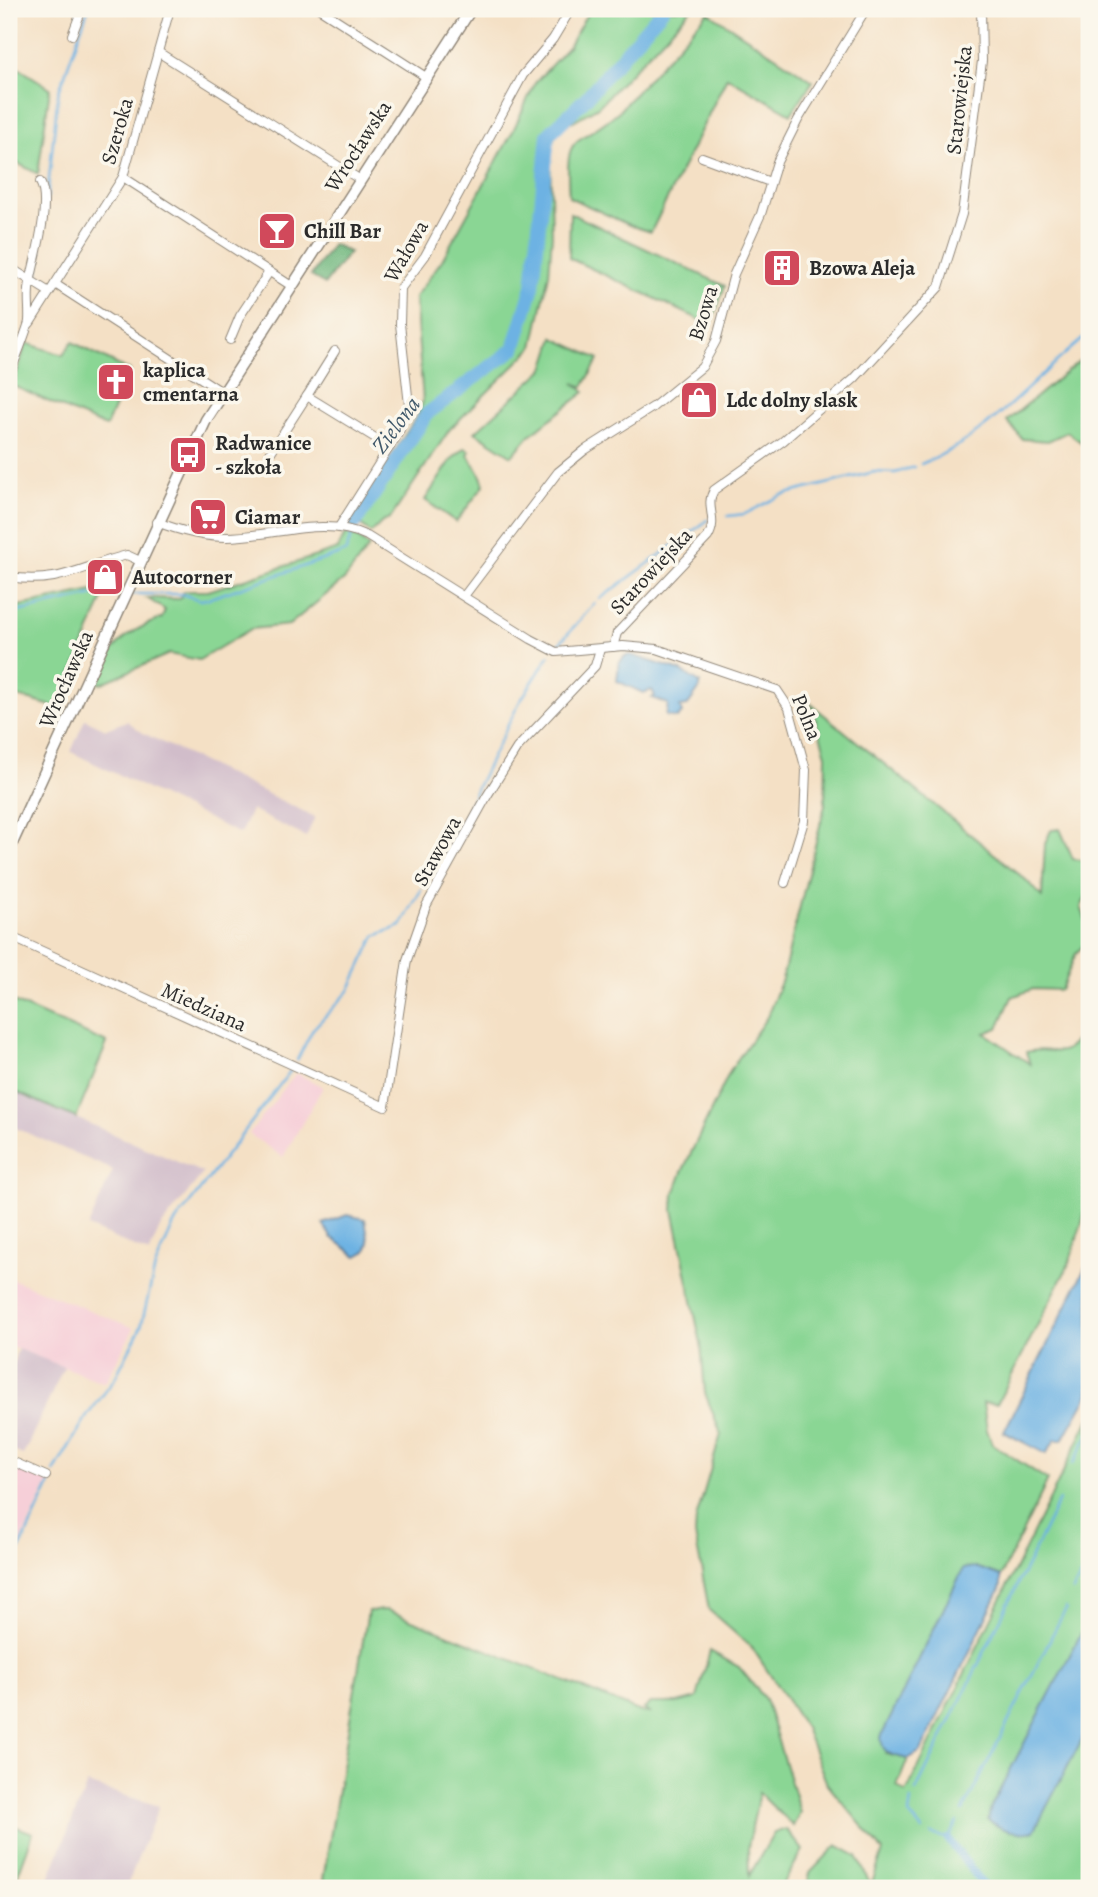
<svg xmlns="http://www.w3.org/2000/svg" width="1098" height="1897" font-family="Alegreya,serif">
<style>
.built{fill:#f6cfd8}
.industrial{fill:#d1bdca}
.green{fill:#8ad694;stroke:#5a8060;stroke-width:2}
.forest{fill:#6fb77e;stroke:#4d7154;stroke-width:2}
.water{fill:#6db2e3;stroke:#4c6e87;stroke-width:2}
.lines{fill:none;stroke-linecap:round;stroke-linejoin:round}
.stream{stroke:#6db2e3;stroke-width:2.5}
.canal{stroke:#6db2e3;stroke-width:8}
.river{stroke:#6db2e3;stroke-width:14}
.minor-casing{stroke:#908678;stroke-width:10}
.major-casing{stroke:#908678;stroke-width:13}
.minor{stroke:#fff;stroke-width:8}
.major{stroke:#fff;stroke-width:10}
.labels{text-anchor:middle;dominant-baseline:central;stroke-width:7;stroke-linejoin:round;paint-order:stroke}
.street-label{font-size:21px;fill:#2b2b2b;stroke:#fbf7ec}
.poi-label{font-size:21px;font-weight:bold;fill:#2b2b2b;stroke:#fbf7ec;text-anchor:start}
.water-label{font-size:23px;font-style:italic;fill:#425a6b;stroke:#fbf7ec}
</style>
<rect width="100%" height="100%" fill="#fbf7ec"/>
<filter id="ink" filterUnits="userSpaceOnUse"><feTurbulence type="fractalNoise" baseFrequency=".0143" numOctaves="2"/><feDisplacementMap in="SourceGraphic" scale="14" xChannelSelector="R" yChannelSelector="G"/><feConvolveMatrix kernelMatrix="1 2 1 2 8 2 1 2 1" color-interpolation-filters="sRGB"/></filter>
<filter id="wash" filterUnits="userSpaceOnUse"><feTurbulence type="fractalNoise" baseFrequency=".00686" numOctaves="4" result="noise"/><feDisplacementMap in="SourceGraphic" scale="28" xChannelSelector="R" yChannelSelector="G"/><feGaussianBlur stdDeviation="1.57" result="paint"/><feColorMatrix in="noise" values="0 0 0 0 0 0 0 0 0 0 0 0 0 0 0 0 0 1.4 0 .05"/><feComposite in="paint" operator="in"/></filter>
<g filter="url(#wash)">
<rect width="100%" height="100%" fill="#f4e0c5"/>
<!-- built -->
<g class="built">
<path d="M296 1073 323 1087 283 1157 249 1134Z"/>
<path d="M9 1278 134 1328 105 1383 9 1346Z"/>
<path d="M10 1466 49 1481 9 1567V1469Z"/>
</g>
<!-- industrial -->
<g class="industrial">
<path d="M85 719 106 729 127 721 143 733 315 817 306 837 251 810 240 834 71 752Z"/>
<path d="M9 1089 203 1173 160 1228 149 1253 88 1227 113 1170 9 1125Z"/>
<path d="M18 1349 64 1367 23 1455 9 1449V1374Z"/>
<path d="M87 1784 159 1806 126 1888H45Z"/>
</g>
<!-- green -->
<g class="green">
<path d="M590 9H691L598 107 561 128 553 140 550 153 552 235 549 274 533 347 450 429 390 519 382 522 371 533 352 519 417 416 423 401 415 297 442 260 512 133 535 83 568 47Z"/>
<path d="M708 12 813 81 791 114 727 77 651 232 629 225 569 197C564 127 575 150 619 111Z"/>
<path d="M9 62 50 88 38 174 9 159Z"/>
<path d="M570 213 725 286 711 325 569 258Z"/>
<path d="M554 338 599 359 583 387 574 383 585 392 530 435 512 456 475 432 544 369Z"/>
<path d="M72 342 130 371 106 427 13 386 26 343 63 355Z"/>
<path d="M1089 353V448L1067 432 1048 441 1022 439 1007 421Z"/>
<path d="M465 448 470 451 468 454C473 467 480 468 484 485L456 522 425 500 452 459Z"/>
<path d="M345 534 355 536 369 547 345 579 289 625 251 629 199 660 169 654 100 684 96 682C110 645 126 632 162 618L165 610 147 598 180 599 184 591H208L338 549Z"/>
<path d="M107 588 63 698 55 707 9 694V608Z"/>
<path d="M811 704 1026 880 1042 897 1045 844 1051 830 1060 829 1073 859 1089 861V891L1081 907 1089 928V940L1076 953 1061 990 1033 989 1012 997 998 1028 985 1033 1030 1064 1026 1052C1060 1044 1055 1066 1084 1032L1089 1040V1200L1069 1264 997 1404 983 1403 987 1430 992 1444 1048 1480 1001 1576 975 1567 886 1754 908 1759 897 1786 906 1793 1089 1419V1888H807L810 1873 837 1845 857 1856 871 1886 883 1851 827 1784 805 1728 753 1649 709 1610 695 1535 696 1519 721 1434 705 1393 701 1344 673 1210 674 1194 682 1172 731 1069 767 1017 782 979 825 805 826 755Z"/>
<path d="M9 1000 107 1043 76 1118 9 1089Z"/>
<path d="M387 1610 641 1712 649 1713 644 1709 651 1703H677L697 1698 710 1651 739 1667 765 1699 800 1812 793 1826 759 1793 748 1847 749 1876 774 1833 786 1829 803 1850 781 1888H337L323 1880 368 1611Z"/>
<path d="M9 1824 33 1833 13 1888H9Z"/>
</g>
<!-- forest -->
<path class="forest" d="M333 244 349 252 325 284 311 276Z"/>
<!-- water -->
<g class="water">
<path d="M631 655 681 671 700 683V688L687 706 680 707 682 713 677 718 666 716 668 704 652 698 655 696 652 690 643 693 617 681 619 663 625 656Z"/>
<path d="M347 1215 365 1219 369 1243 366 1251 357 1256 331 1237 323 1224Z"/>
<path d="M1089 1260V1394L1063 1440H1055L1046 1454 1004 1432Z"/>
<path d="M975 1567 1001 1576V1587L921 1751 908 1759C892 1755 882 1755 881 1737L963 1569Z"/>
<path d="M1086 1624 1089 1625V1726L1034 1831C1019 1835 999 1830 988 1819L991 1807Z"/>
</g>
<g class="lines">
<!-- stream -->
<g class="stream">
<path d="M47 198 58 94 88 9"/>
<path d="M38 274 41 250"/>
<path d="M921 464C988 439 1034 376 1089 334"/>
<path d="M728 516 745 514 782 495 874 472 895 473 914 467"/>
<path d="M131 594H181L201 600 213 597 340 554 346 551 352 534"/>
<path d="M600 599 708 520"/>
<path d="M9 614 116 590 125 592"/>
<path d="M557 646 595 603"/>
<path d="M428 880 449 838 465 818 477 787 519 703 549 656"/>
<path d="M297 1060 313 1029 349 991 375 936 401 926 421 890"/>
<path d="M1073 1464 1089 1434"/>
<path d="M54 1472 87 1416 114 1380 141 1327 155 1267 174 1224 291 1070"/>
<path d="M9 1572 50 1484"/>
<path d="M1073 1591 1089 1560"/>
<path d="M916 1791 1059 1500"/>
<path d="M911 1800 909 1814 922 1830"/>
<path d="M963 1811 1066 1608"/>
<path d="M932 1834 948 1839 957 1822"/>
</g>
<!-- canal -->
<path class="canal" d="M948 1839 986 1888"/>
<!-- river -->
<path class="river" d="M355 523 428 413 514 349 533 286 548 135 585 99 663 9"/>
</g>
</g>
<g filter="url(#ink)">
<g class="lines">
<defs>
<g id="minor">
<path d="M320 9 426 77"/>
<path d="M72 35 82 9"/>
<path d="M158 52 359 179"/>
<path d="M702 157 770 182"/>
<path d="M123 177 290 285"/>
<path d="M9 267 49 292"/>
<path d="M55 284 222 392"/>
<path d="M30 323 123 177 170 9"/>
<path d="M230 340 240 316 269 272"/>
<path d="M335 351 307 396 390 447"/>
<path d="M9 377C12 367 29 326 29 321 30 308 27 296 30 283 34 260 52 203 40 182"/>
<path d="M269 455 307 396"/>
<path d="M157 522C180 531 202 537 227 537 272 537 325 515 367 536L531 639 556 652 623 646 657 649 777 690 789 708 806 770 804 821 785 883"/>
<path d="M339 527 399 432 409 405 400 324 401 288 425 256 523 75 553 39 571 9"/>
<path d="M9 577C59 585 82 566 127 555L140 561"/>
<path d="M464 596 558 472 585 450 653 407 702 367 716 341 734 274 761 214 777 162 798 120 866 9"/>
<path d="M613 647 617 633 708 537C719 518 704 507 714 490L783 441 854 379 939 287 962 214 982 61 981 9"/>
<path d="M9 936 385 1107 407 960 426 906 487 796 517 748 595 666 600 649"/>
<path d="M9 1460 46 1476"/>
</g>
<path id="major" d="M9 850 206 420 471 9"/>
</defs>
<!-- minor casing -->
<use href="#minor" class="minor-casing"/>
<!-- major casing -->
<use href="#major" class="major-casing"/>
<!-- minor -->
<use href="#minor" class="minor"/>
<!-- major -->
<use href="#major" class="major"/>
</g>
</g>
<!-- icons -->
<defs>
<symbol id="bar-square" viewBox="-11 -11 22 22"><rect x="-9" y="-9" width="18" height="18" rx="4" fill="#d1495b" stroke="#fbf7ec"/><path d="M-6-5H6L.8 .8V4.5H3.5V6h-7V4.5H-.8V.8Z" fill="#fff"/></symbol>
<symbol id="building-square" viewBox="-11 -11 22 22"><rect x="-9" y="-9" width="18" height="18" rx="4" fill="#d1495b" stroke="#fbf7ec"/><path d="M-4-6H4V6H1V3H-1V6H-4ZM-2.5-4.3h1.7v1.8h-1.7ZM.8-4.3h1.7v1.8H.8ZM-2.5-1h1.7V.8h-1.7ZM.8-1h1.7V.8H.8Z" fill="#fff"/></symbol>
<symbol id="church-square" viewBox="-11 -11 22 22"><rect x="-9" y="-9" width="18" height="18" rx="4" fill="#d1495b" stroke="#fbf7ec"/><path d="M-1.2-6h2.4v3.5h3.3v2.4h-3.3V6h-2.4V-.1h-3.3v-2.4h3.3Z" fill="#fff"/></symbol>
<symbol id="shop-square" viewBox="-11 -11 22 22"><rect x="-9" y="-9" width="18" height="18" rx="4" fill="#d1495b" stroke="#fbf7ec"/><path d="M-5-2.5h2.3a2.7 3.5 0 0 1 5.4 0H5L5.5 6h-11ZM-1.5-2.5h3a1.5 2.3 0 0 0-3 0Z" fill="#fff"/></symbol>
<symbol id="bus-square" viewBox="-11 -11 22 22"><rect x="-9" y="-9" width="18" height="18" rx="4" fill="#d1495b" stroke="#fbf7ec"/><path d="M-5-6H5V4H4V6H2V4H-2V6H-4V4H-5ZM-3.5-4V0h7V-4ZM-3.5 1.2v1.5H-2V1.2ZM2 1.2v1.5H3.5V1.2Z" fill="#fff"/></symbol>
<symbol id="supermarket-square" viewBox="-11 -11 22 22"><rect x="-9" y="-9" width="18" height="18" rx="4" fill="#d1495b" stroke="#fbf7ec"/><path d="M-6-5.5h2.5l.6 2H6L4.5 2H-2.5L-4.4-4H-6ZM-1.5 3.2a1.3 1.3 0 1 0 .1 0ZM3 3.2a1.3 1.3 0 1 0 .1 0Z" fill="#fff"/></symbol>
</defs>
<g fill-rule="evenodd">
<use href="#bar-square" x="255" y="209" width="44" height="44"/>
<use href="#building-square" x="760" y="246" width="44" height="44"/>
<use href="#church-square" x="94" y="360" width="44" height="44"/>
<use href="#shop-square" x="677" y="378" width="44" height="44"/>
<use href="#bus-square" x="166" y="433" width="44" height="44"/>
<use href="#supermarket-square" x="186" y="495" width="44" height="44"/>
<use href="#shop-square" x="83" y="555" width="44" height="44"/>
</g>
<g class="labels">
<!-- street labels -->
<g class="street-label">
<text transform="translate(959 100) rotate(-84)">Starowiejska</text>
<text transform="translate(117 131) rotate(-74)">Szeroka</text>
<text transform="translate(358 146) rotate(-57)">Wrocławska</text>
<text transform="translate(406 251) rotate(-60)">Wałowa</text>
<text transform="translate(703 313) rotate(-73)">Bzowa</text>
<text transform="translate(651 571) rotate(-47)">Starowiejska</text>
<text transform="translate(66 679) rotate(-66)">Wrocławska</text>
<text transform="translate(807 717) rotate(68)">Polna</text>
<text transform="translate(437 851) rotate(-61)">Stawowa</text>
<text transform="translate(204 1007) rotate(24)">Miedziana</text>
</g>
<!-- poi labels -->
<g class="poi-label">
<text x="304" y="231">Chill Bar</text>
<text x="809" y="268">Bzowa Aleja</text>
<text x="143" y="370">kaplica<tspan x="143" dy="24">cmentarna</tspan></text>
<text x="726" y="400">Ldc dolny slask</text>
<text x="215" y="443">Radwanice<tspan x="215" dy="24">- szkoła</tspan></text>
<text x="235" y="517">Ciamar</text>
<text x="132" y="577">Autocorner</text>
</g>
<!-- water labels -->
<g class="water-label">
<text transform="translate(396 425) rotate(-53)">Zielona</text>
</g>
</g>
<!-- margin -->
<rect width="1098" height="1897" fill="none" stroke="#fbf7ec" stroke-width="35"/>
</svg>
